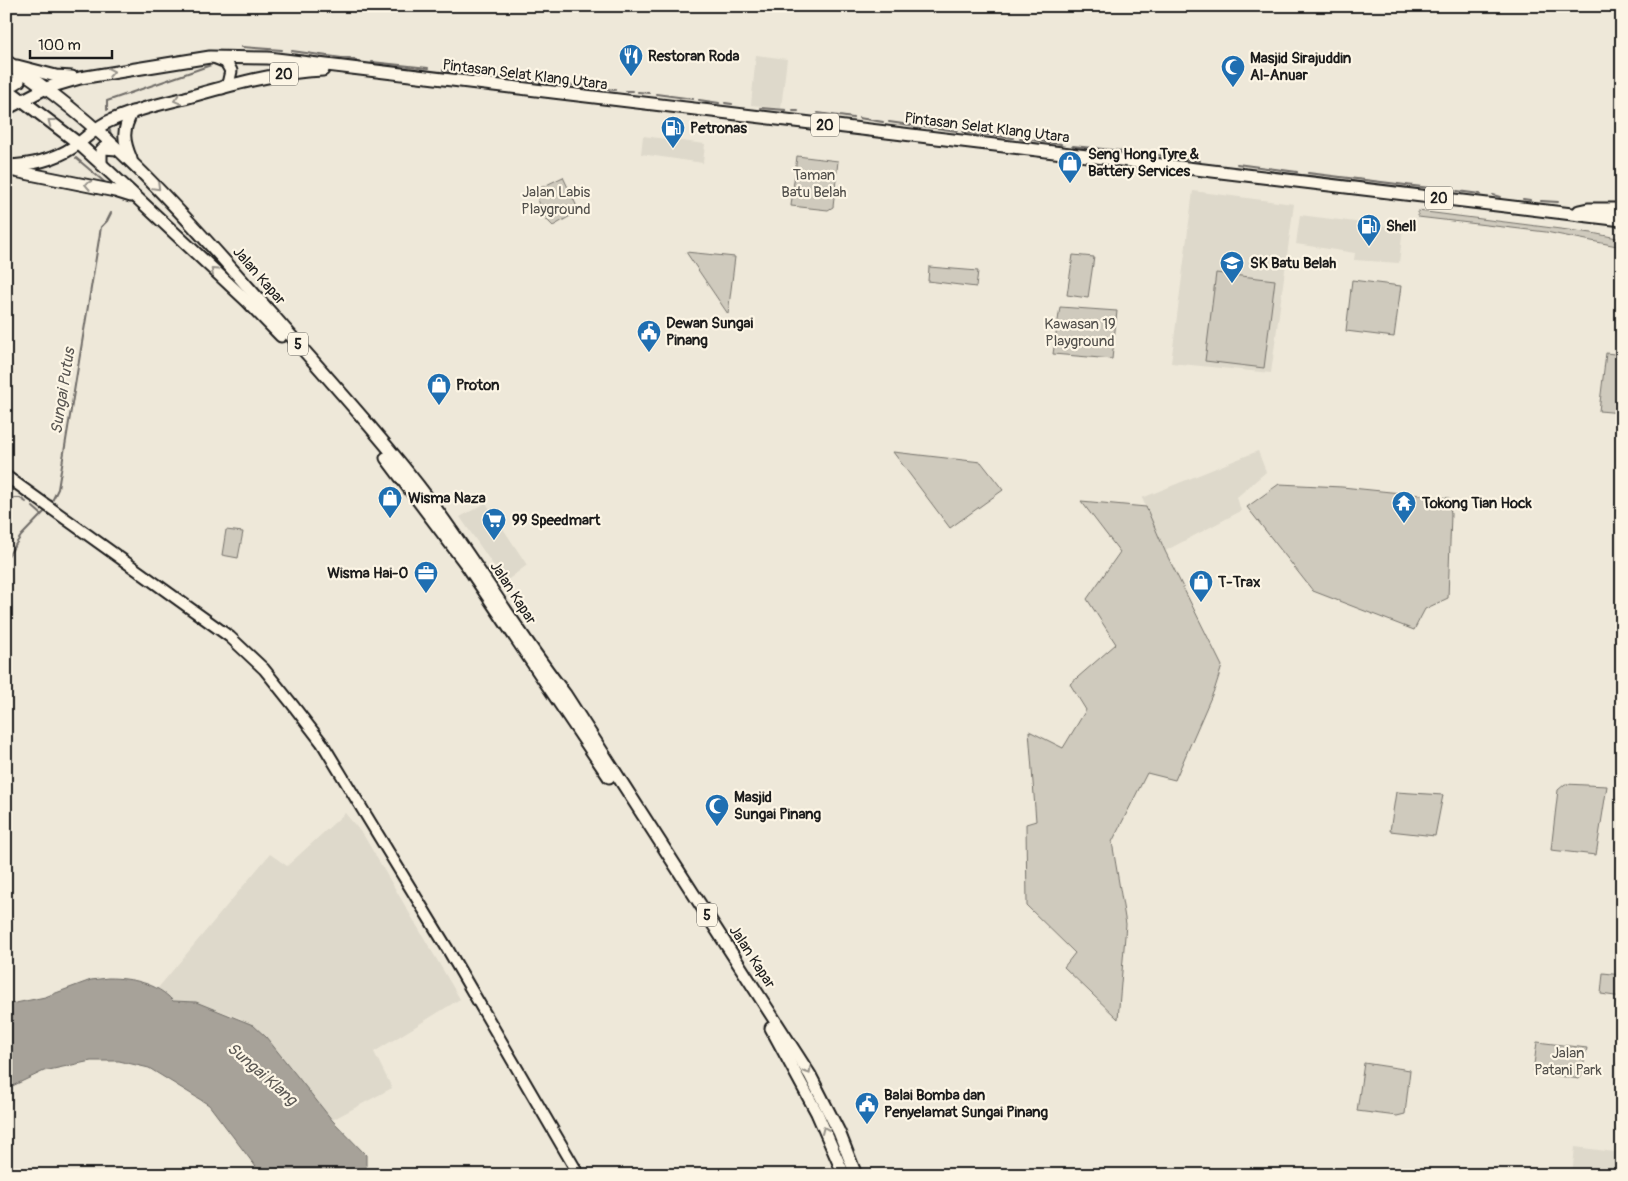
<svg xmlns="http://www.w3.org/2000/svg" width="1628" height="1181" font-family="Pangolin,sans-serif">
<style>
.built{fill:#ded9cb}
.green{fill:#cfcabd;stroke:#76736c}
.water{fill:#a7a299;stroke:#6f6c67}
.lines{fill:none;stroke-linecap:round;stroke-linejoin:round}
.stream{stroke:#6f6c67;stroke-width:2}
.primary-casing{stroke:#1c1c1c;stroke-width:14}
.highway-casing{stroke:#1c1c1c;stroke-width:15}
.primary{stroke:#fcf5e5;stroke-width:10}
.highway{stroke:#fcf5e5;stroke-width:11}
.oneway{stroke:#97938b}
.labels{text-anchor:middle;dominant-baseline:central;stroke-width:4.5;stroke-linejoin:round;paint-order:stroke}
.shield{fill:#fcf5e5;stroke:#5f5d58;stroke-width:1}
.shield-label{font-size:14px;font-weight:bold;fill:#1c1c1c}
.poi-label{font-size:15px;font-weight:bold;fill:#1c1c1c;stroke:#fcf5e5;text-anchor:start}
.street-label{font-size:15px;fill:#1c1c1c;stroke:#fcf5e5}
.park-label{font-size:15px;fill:#52504c;stroke:#fcf5e5}
.water-label{font-size:16px;font-style:italic;fill:#5b5854;stroke:#fcf5e5}
</style>
<rect width="100%" height="100%" fill="#eee8d9"/>
<filter id="ink" filterUnits="userSpaceOnUse"><feTurbulence type="fractalNoise" baseFrequency=".02" numOctaves="2"/><feDisplacementMap in="SourceGraphic" scale="10" xChannelSelector="R" yChannelSelector="G"/><feConvolveMatrix kernelMatrix="1 2 1 2 8 2 1 2 1" color-interpolation-filters="sRGB"/></filter>
<g filter="url(#ink)">
<!-- built -->
<g class="built">
<path d="M756 55 787 59 781 108 751 105Z"/>
<path d="M643 136 705 144 703 163 641 154Z"/>
<path d="M1193 191 1294 204 1271 373 1171 363Z"/>
<path d="M1300 215 1403 228 1399 263 1354 260 1355 253 1296 244Z"/>
<path d="M1258 451 1266 472 1237 497 1241 511 1165 551 1142 498Z"/>
<path d="M486 503 527 565 505 582 460 517Z"/>
<path d="M345 813 364 836 460 999 374 1052 392 1088 332 1120 266 1037 240 1018 196 1002 173 1001 158 988 270 854 287 866Z"/>
<path d="M1575 1147 1622 1153V1175H1572Z"/>
</g>
<!-- green -->
<g class="green">
<path d="M797 156 838 161 833 207 828 210 791 206Z"/>
<path d="M563 177 579 211 553 226 547 220 534 191Z"/>
<path d="M1418 211 1592 233 1622 239V247L1546 232 1418 217Z"/>
<path d="M686 252 735 257 728 314Z"/>
<path d="M1073 255 1094 257 1088 298 1067 295Z"/>
<path d="M929 267 978 271 976 287 928 281Z"/>
<path d="M1216 273 1275 280 1264 368 1205 361Z"/>
<path d="M1352 280 1401 286 1394 337 1346 331Z"/>
<path d="M1060 307 1117 311 1112 359 1053 354Z"/>
<path d="M1606 353 1622 355V413L1599 411Z"/>
<path d="M893 452 981 462 1003 490 950 528Z"/>
<path d="M1279 484 1342 487 1449 498 1451 514 1448 598 1425 609 1414 630 1313 591 1247 507Z"/>
<path d="M1081 501 1146 507 1165 551 1222 666 1215 688 1175 780 1147 773 1112 842 1126 924 1118 1019 1064 967 1075 953 1027 906 1026 824 1036 821 1029 731 1063 748 1086 710 1070 684 1116 644 1087 599 1120 552Z"/>
<path d="M226 530 243 532 238 558 222 555Z"/>
<path d="M1565 784 1607 786 1596 855 1551 850 1558 790Z"/>
<path d="M1396 792 1443 795 1435 836 1390 831Z"/>
<path d="M1603 973 1622 975V997L1601 994Z"/>
<path d="M1537 1042 1587 1048 1581 1077 1579 1079 1533 1072Z"/>
<path d="M1364 1063 1410 1070 1405 1114 1397 1116 1357 1111Z"/>
</g>
<!-- water -->
<path class="water" d="M108 978C132 978 157 983 173 1001L196 1002 253 1025 266 1037 332 1120 366 1155V1175H262L209 1105 149 1068 119 1061H91L44 1071 6 1089V1005L45 997 91 980Z"/>
<g class="lines">
<!-- stream -->
<g class="stream">
<path d="M242 47 282 50"/>
<path d="M292 51 356 60"/>
<path d="M372 62 428 68"/>
<path d="M443 70 615 90"/>
<path d="M626 91H633"/>
<path d="M638 92 649 93"/>
<path d="M656 94 693 99"/>
<path d="M699 100 719 103"/>
<path d="M725 103 732 104"/>
<path d="M761 108 786 110"/>
<path d="M107 110V101L211 65"/>
<path d="M793 111H798"/>
<path d="M818 113 853 118"/>
<path d="M859 118 883 122"/>
<path d="M889 122 917 126"/>
<path d="M923 126 957 131"/>
<path d="M109 128 111 134"/>
<path d="M963 132 1013 138"/>
<path d="M1020 139 1025 140"/>
<path d="M1032 140 1061 144"/>
<path d="M1073 146 1132 152"/>
<path d="M1136 152 1144 154"/>
<path d="M1149 154 1188 159"/>
<path d="M76 158 108 185"/>
<path d="M1194 160 1200 161"/>
<path d="M1237 164 1297 172"/>
<path d="M1308 173 1430 188"/>
<path d="M1441 188 1451 191"/>
<path d="M1457 191 1480 194"/>
<path d="M1493 195 1500 197"/>
<path d="M1523 199 1530 200"/>
<path d="M1541 201 1558 202"/>
<path d="M51 503 58 489 101 227 107 221 111 213"/>
<path d="M6 507 14 498H20L26 502"/>
<path d="M33 507 41 514"/>
<path d="M6 559 21 536 47 509"/>
</g>
<defs>
<path id="primary" d="M6 476 230 637 264 669 292 704 322 743 447 948 579 1175"/>
<g id="highway">
<path d="M216 58 226 62 231 71 228 84 222 88"/>
<path d="M6 61C110 127 190 222 271 313 325 375 381 436 431 502 477 564 517 632 565 694L810 1075 839 1132 856 1175"/>
<path d="M17 66 56 76 72 77"/>
<path d="M6 85 11 86 19 81V75L14 67"/>
<path d="M6 88 78 143 101 164 246 300 281 336"/>
<path d="M6 109 46 88 80 78 210 57 268 58 1622 220"/>
<path d="M131 159C123 140 122 131 132 112"/>
<path d="M101 164V151L104 148 117 149"/>
<path d="M6 166C30 165 52 161 72 148 86 139 96 126 112 120 135 110 160 104 185 98 230 85 276 72 323 70"/>
<path d="M10 170 115 191 131 196"/>
<path d="M1577 214 1579 211 1588 209H1622"/>
<path d="M386 458 468 567 609 777"/>
<path d="M771 1028 817 1113 844 1175"/>
</g>
</defs>
<!-- primary casing -->
<use href="#primary" class="primary-casing"/>
<!-- highway casing -->
<use href="#highway" class="highway-casing"/>
<!-- primary -->
<use href="#primary" class="primary"/>
<!-- highway -->
<use href="#highway" class="highway"/>
</g>
<!-- one-way arrows -->
<defs><path id="oneway-chevron" d="M-2-3.5L2.5 0L-2 3.5" fill="none" stroke-width="1.6" stroke-linecap="round" stroke-linejoin="round" transform="scale(1.25)"/></defs>
<g class="oneway">
<use href="#oneway-chevron" transform="translate(111 72) rotate(-10)"/>
<use href="#oneway-chevron" transform="translate(177 100) rotate(165)"/>
<use href="#oneway-chevron" transform="translate(51 122) rotate(-142)"/>
<use href="#oneway-chevron" transform="translate(88 185) rotate(-169)"/>
<use href="#oneway-chevron" transform="translate(157 187) rotate(45)"/>
<use href="#oneway-chevron" transform="translate(214 271) rotate(-138)"/>
<use href="#oneway-chevron" transform="translate(808 1071) rotate(58)"/>
<use href="#oneway-chevron" transform="translate(825 1130) rotate(-114)"/>
</g>
</g>
<!-- icons -->
<defs>
<symbol id="restaurant-pin" viewBox="-11 -11 22 30"><path d="M0 17L-7.5 6A9.5 9.5 0 1 1 7.5 6Z" fill="#1f6fb2" stroke="#fcf5e5"/><path d="M-5-6h1v4h1v-4h1v4h1v-4h1v5L-1.5 .5V6h-2V.5L-5-1ZM5-6V6H3V1.5H1.5Q1.5-4 5-6Z" fill="#fff"/></symbol>
<symbol id="mosque-pin" viewBox="-11 -11 22 30"><path d="M0 17L-7.5 6A9.5 9.5 0 1 1 7.5 6Z" fill="#1f6fb2" stroke="#fcf5e5"/><path d="M3.5-4.9A6 6 0 1 0 3.5 4.9A5 5 0 1 1 3.5-4.9Z" fill="#fff"/></symbol>
<symbol id="fuel-pin" viewBox="-11 -11 22 30"><path d="M0 17L-7.5 6A9.5 9.5 0 1 1 7.5 6Z" fill="#1f6fb2" stroke="#fcf5e5"/><path d="M-5.5-6h7V0h2V4h1.3V-2.5L3-4.5l.8-.8L6-3V5H2.5V1h-1V6h-7ZM-4.2-4.7v3.2H.2V-4.7Z" fill="#fff"/></symbol>
<symbol id="shop-pin" viewBox="-11 -11 22 30"><path d="M0 17L-7.5 6A9.5 9.5 0 1 1 7.5 6Z" fill="#1f6fb2" stroke="#fcf5e5"/><path d="M-5-2.5h2.3a2.7 3.5 0 0 1 5.4 0H5L5.5 6h-11ZM-1.5-2.5h3a1.5 2.3 0 0 0-3 0Z" fill="#fff"/></symbol>
<symbol id="school-pin" viewBox="-11 -11 22 30"><path d="M0 17L-7.5 6A9.5 9.5 0 1 1 7.5 6Z" fill="#1f6fb2" stroke="#fcf5e5"/><path d="M0-5L7-2L0 1L-7-2ZM-4 1L0 2.5L4 1V4Q0 6-4 4Z" fill="#fff"/></symbol>
<symbol id="civic-pin" viewBox="-11 -11 22 30"><path d="M0 17L-7.5 6A9.5 9.5 0 1 1 7.5 6Z" fill="#1f6fb2" stroke="#fcf5e5"/><path d="M-.6-6.5H3V-4.5H.6V-3L4-1V1h2V6H-6V1h2V-1L-.6-3ZM-1.2 2.5V6h2.4V2.5Z" fill="#fff"/></symbol>
<symbol id="temple-pin" viewBox="-11 -11 22 30"><path d="M0 17L-7.5 6A9.5 9.5 0 1 1 7.5 6Z" fill="#1f6fb2" stroke="#fcf5e5"/><path d="M0-6L5-2H3V0L6.5 2.5H4V6H1.5V3h-3V6H-4V2.5H-6.5L-3 0V-2H-5Z" fill="#fff"/></symbol>
<symbol id="supermarket-pin" viewBox="-11 -11 22 30"><path d="M0 17L-7.5 6A9.5 9.5 0 1 1 7.5 6Z" fill="#1f6fb2" stroke="#fcf5e5"/><path d="M-6-5.5h2.5l.6 2H6L4.5 2H-2.5L-4.4-4H-6ZM-1.5 3.2a1.3 1.3 0 1 0 .1 0ZM3 3.2a1.3 1.3 0 1 0 .1 0Z" fill="#fff"/></symbol>
<symbol id="office-pin" viewBox="-11 -11 22 30"><path d="M0 17L-7.5 6A9.5 9.5 0 1 1 7.5 6Z" fill="#1f6fb2" stroke="#fcf5e5"/><path d="M-6-3h4V-5.5h4V-3h4V5H-6ZM-1-4.5V-3h2v-1.5ZM-6 0V1H6V0Z" fill="#fff"/></symbol>
</defs>
<g fill-rule="evenodd">
<use href="#restaurant-pin" x="617" y="42" width="28" height="38"/>
<use href="#mosque-pin" x="1219" y="53" width="28" height="38"/>
<use href="#fuel-pin" x="659" y="114" width="28" height="38"/>
<use href="#shop-pin" x="1056" y="149" width="28" height="38"/>
<use href="#fuel-pin" x="1355" y="212" width="28" height="38"/>
<use href="#school-pin" x="1218" y="249" width="28" height="38"/>
<use href="#civic-pin" x="635" y="318" width="28" height="38"/>
<use href="#shop-pin" x="425" y="371" width="28" height="38"/>
<use href="#shop-pin" x="376" y="484" width="28" height="38"/>
<use href="#temple-pin" x="1390" y="489" width="28" height="38"/>
<use href="#supermarket-pin" x="480" y="506" width="28" height="38"/>
<use href="#office-pin" x="412" y="559" width="28" height="38"/>
<use href="#shop-pin" x="1187" y="568" width="28" height="38"/>
<use href="#mosque-pin" x="703" y="792" width="28" height="38"/>
<use href="#civic-pin" x="853" y="1090" width="28" height="38"/>
</g>
<g class="labels">
<!-- shield labels -->
<g class="shield">
<rect x="270" y="62.5" width="28" height="23" rx="4"/>
<rect x="811" y="113.5" width="28" height="23" rx="4"/>
<rect x="1425" y="186.5" width="28" height="23" rx="4"/>
<rect x="288" y="332.5" width="20" height="23" rx="4"/>
<rect x="697" y="903.5" width="20" height="23" rx="4"/>
</g>
<g class="shield-label">
<text x="284" y="74">20</text>
<text x="825" y="125">20</text>
<text x="1439" y="198">20</text>
<text x="298" y="344">5</text>
<text x="707" y="915">5</text>
</g>
<!-- poi labels -->
<g class="poi-label">
<text x="648" y="56">Restoran Roda</text>
<text x="1250" y="58">Masjid Sirajuddin<tspan x="1250" dy="17">Al-Anuar</tspan></text>
<text x="690" y="128">Petronas</text>
<text x="1088" y="154">Seng Hong Tyre &amp;<tspan x="1088" dy="17">Battery Services</tspan></text>
<text x="1386" y="226">Shell</text>
<text x="1250" y="263">SK Batu Belah</text>
<text x="666" y="323">Dewan Sungai<tspan x="666" dy="17">Pinang</tspan></text>
<text x="456" y="385">Proton</text>
<text x="408" y="498">Wisma Naza</text>
<text x="1422" y="503">Tokong Tian Hock</text>
<text x="512" y="520">99 Speedmart</text>
<text x="408" y="573" text-anchor="end">Wisma Hai-O</text>
<text x="1218" y="582">T-Trax</text>
<text x="734" y="797">Masjid<tspan x="734" dy="17">Sungai Pinang</tspan></text>
<text x="884" y="1095">Balai Bomba dan<tspan x="884" dy="17">Penyelamat Sungai Pinang</tspan></text>
</g>
<!-- street labels -->
<g class="street-label">
<text transform="translate(525 75) rotate(7)">Pintasan Selat Klang Utara</text>
<text transform="translate(987 128) rotate(7)">Pintasan Selat Klang Utara</text>
<text transform="translate(259 276) rotate(49)">Jalan Kapar</text>
<text transform="translate(513 593) rotate(57)">Jalan Kapar</text>
<text transform="translate(752 957) rotate(57)">Jalan Kapar</text>
</g>
<!-- park labels -->
<g class="park-label">
<text x="814" y="175">Taman<tspan x="814" dy="17">Batu Belah</tspan></text>
<text x="556" y="192">Jalan Labis<tspan x="556" dy="17">Playground</tspan></text>
<text x="1080" y="324">Kawasan 19<tspan x="1080" dy="17">Playground</tspan></text>
<text x="1568" y="1053">Jalan<tspan x="1568" dy="17">Patani Park</tspan></text>
</g>
<!-- water labels -->
<g class="water-label">
<text transform="translate(63 391) rotate(-81)">Sungai Putus</text>
<text transform="translate(262 1074) rotate(41)">Sungai Klang</text>
</g>
</g>
<!-- margin -->
<rect width="1628" height="1181" fill="none" stroke="#fcf5e5" stroke-width="25"/>
<rect x="12" y="12" width="1603" height="1156" fill="none" stroke="#1c1c1c" stroke-width="2" filter="url(#ink)"/>
<!-- scale -->
<path d="M30 50v8h82v-8" fill="none" stroke="#1c1c1c" stroke-width="2.5"/>
<text x="38" y="50" font-size="15" fill="#1c1c1c" stroke="#fcf5e5" stroke-width="4" paint-order="stroke">100 m</text>
</svg>
